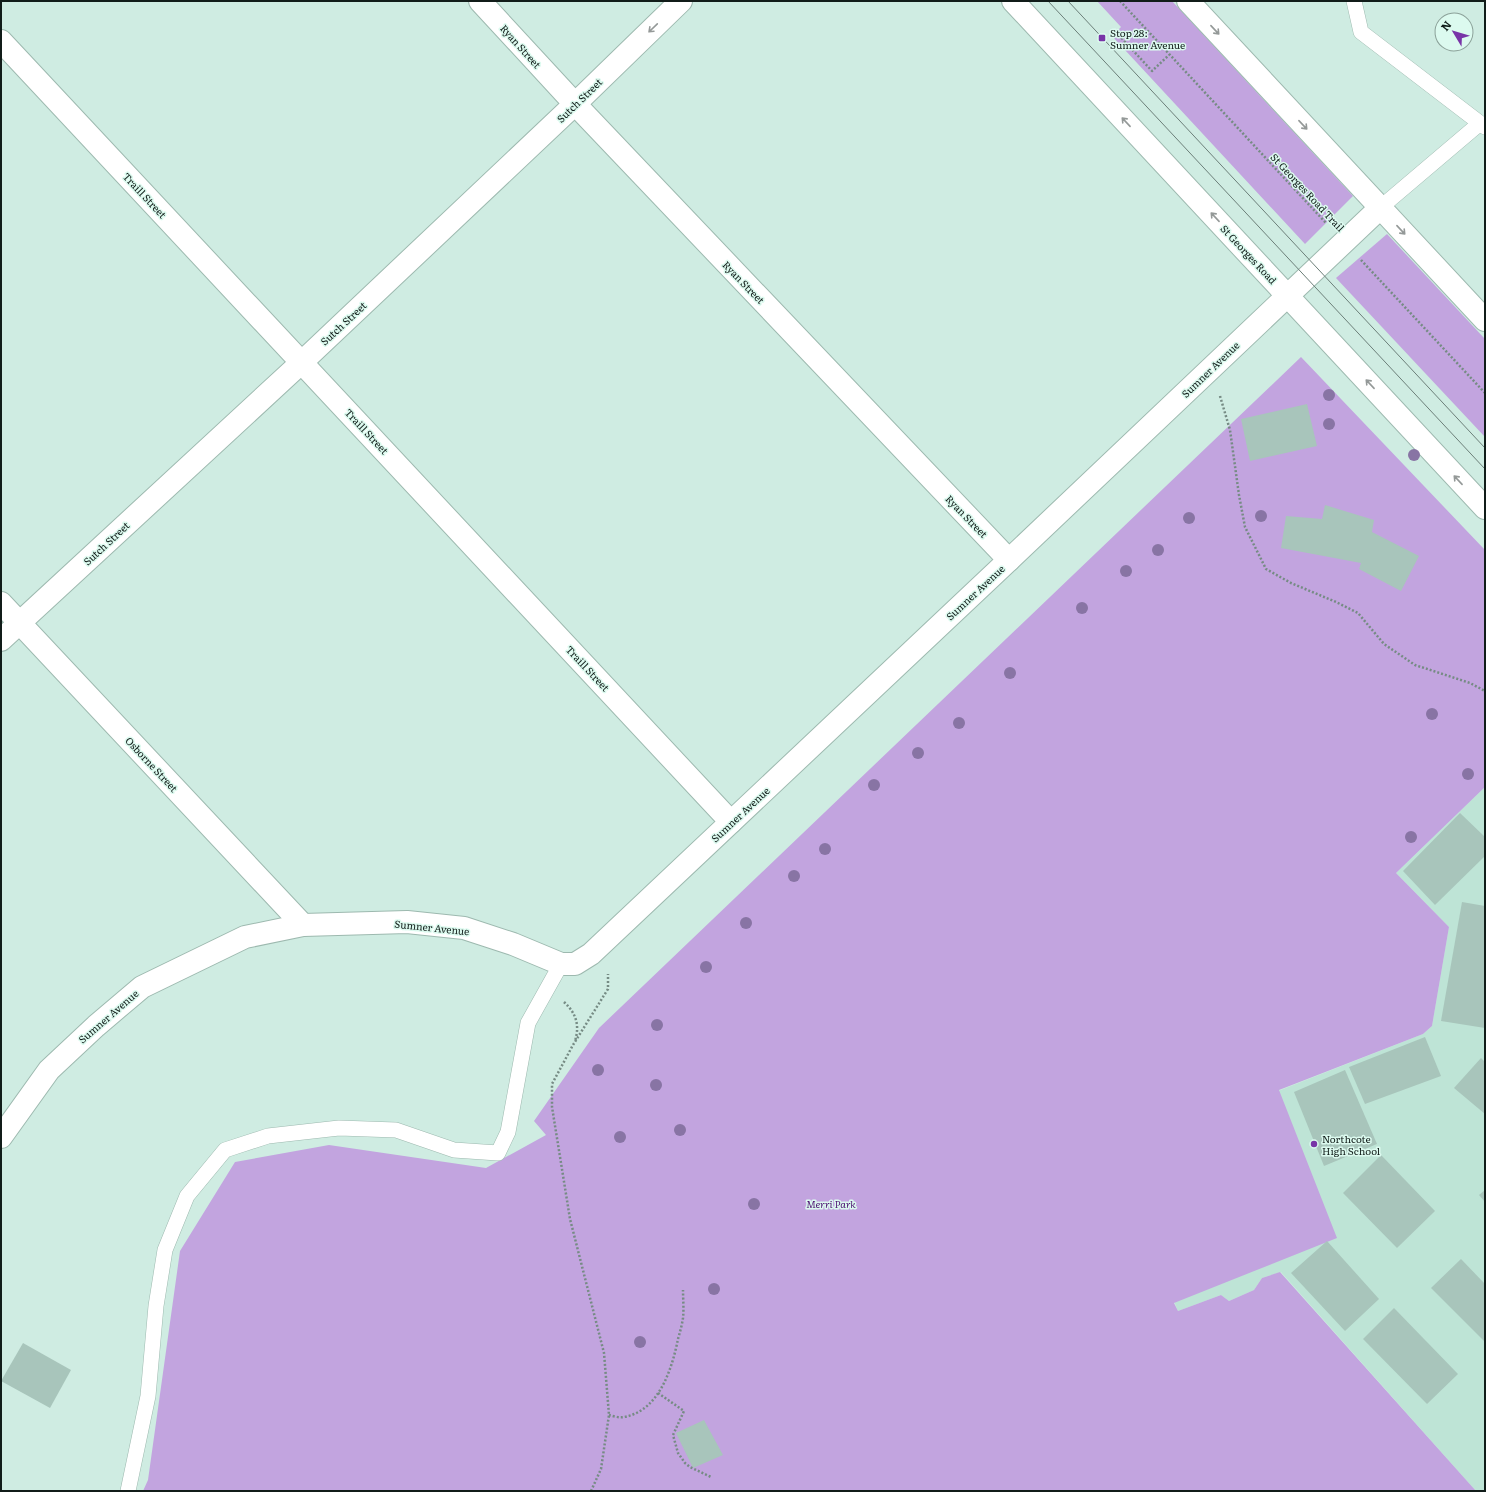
<svg xmlns="http://www.w3.org/2000/svg" width="1486" height="1492" font-family="Literata,serif">
<style>
.built{fill:#bee4d6}
.green{fill:#c2a4df}
.building{fill:#a8c5bb}
.lines{fill:none;stroke-linecap:round;stroke-linejoin:round}
.service-casing{stroke:#9db9af;stroke-width:16}
.minor-casing{stroke:#9db9af;stroke-width:24}
.trunk-casing{stroke:#9db9af;stroke-width:24}
.path{stroke:#768b84;stroke-width:2.5;stroke-dasharray:2 2;stroke-linecap:butt}
.service{stroke:#fff;stroke-width:15}
.minor{stroke:#fff;stroke-width:22}
.trunk{stroke:#fff;stroke-width:22}
.tram{stroke:#6c7f79;stroke-width:1}
.tree{fill:#8874a4}
.oneway{stroke:#949998}
.poi-dot{fill:#7834a7;stroke:#dcfaef;stroke-width:1.5}
.labels{text-anchor:middle;dominant-baseline:central;stroke-width:3;stroke-linejoin:round;paint-order:stroke}
.poi-label{font-size:10px;fill:#111c19;stroke:#dcfaef;text-anchor:start}
.street-label{font-size:10px;fill:#111c19;stroke:#dcfaef}
.park-label{font-size:10px;font-style:italic;fill:#4d1172;stroke:#dcfaef}
</style>
<rect width="100%" height="100%" fill="#cfece2"/>
<!-- built -->
<path class="built" d="M1485 787V1491H1476L1281 1272 1262 1278 1254 1290 1229 1301 1221 1295 1178 1311 1116 1155 1423 1034 1432 1026 1449 927 1396 873Z"/>
<!-- green -->
<g class="green">
<path d="M1097 1H1172L1353 196 1305 244 1112 36 1121 27Z"/>
<path d="M1387 234 1485 339V437L1336 278Z"/>
<path d="M1301 357 1485 550V787L1396 873 1449 927 1432 1026 1423 1034 1279 1090 1337 1238 1174 1303 1178 1311 1221 1295 1229 1301 1254 1290 1262 1278 1280 1272 1476 1491H143L148 1480 180 1251 235 1162 329 1145 486 1168 546 1135 534 1121 599 1028Z"/>
</g>
<!-- building -->
<g class="building">
<path d="M1307 404 1317 446 1250 461 1241 419Z"/>
<path d="M1325 505 1374 520 1372 532 1419 556 1401 591 1359 569 1361 563 1281 548 1286 516 1322 519Z"/>
<path d="M1460 813 1485 837V856L1435 905 1403 871Z"/>
<path d="M1462 902 1485 906V1028L1441 1021Z"/>
<path d="M1425 1037 1441 1076 1365 1104 1349 1067Z"/>
<path d="M1481 1058 1485 1062V1114L1454 1088Z"/>
<path d="M1345 1070 1377 1144 1324 1166 1294 1092Z"/>
<path d="M1381 1155 1435 1211 1397 1248 1343 1193Z"/>
<path d="M1485 1190V1202L1479 1195Z"/>
<path d="M1327 1241 1379 1299 1345 1331 1291 1273Z"/>
<path d="M1461 1259 1485 1284V1342L1431 1288Z"/>
<path d="M1394 1308 1458 1374 1427 1404 1363 1339Z"/>
<path d="M23 1343 71 1370 50 1408 1 1381Z"/>
<path d="M704 1420 723 1455 693 1468 676 1433Z"/>
</g>
<g class="lines">
<defs>
<g id="service">
<path d="M1354 1 1361 32 1485 127"/>
<path d="M1380 208 1479 124"/>
<path d="M128 1491 148 1396 156 1306 165 1250 187 1196 225 1150 268 1136 339 1128 396 1130 454 1150 498 1153 508 1132 528 1023 561 964"/>
</g>
<g id="minor">
<path d="M480 1 575 104 1009 560"/>
<path d="M1 41 731 822"/>
<path d="M1 603 303 925"/>
<path d="M1 640 302 362 575 104 681 1"/>
<path d="M1 1137 49 1070 96 1026 142 987 245 937 303 925 407 922 464 928 513 944 561 964H575L591 954 1009 560 1380 208"/>
</g>
<g id="trunk">
<path d="M1013 1 1485 508"/>
<path d="M1188 1 1485 320"/>
</g>
</defs>
<!-- service casing -->
<use href="#service" class="service-casing"/>
<!-- minor casing -->
<use href="#minor" class="minor-casing"/>
<!-- trunk casing -->
<use href="#trunk" class="trunk-casing"/>
<!-- path -->
<g class="path">
<path d="M1120 1 1326 223"/>
<path d="M1116 32 1152 71 1169 55"/>
<path d="M1361 260 1485 393"/>
<path d="M1220 396 1230 430 1239 495 1245 527 1266 569 1291 583 1336 602 1358 613 1384 644 1415 665 1470 683 1485 691"/>
<path d="M564 1002C576 1013 580 1025 575 1041"/>
<path d="M658 1393 684 1411 673 1435 678 1453 685 1463 690 1467 711 1477"/>
<path d="M609 1415C613 1416 619 1418 624 1417 659 1411 672 1369 678 1339 680 1332 682 1325 683 1318 684 1309 683 1299 683 1290"/>
<path d="M591 1491 601 1469 609 1415 604 1353 570 1219 552 1107V1084L573 1045 608 989V974"/>
</g>
<!-- service -->
<use href="#service" class="service"/>
<!-- minor -->
<use href="#minor" class="minor"/>
<!-- trunk -->
<use href="#trunk" class="trunk"/>
<!-- tram -->
<g class="tram">
<path d="M1048 1 1485 469"/>
<path d="M1068 1 1485 448"/>
</g>
</g>
<!-- trees -->
<g class="tree">
<circle cx="1329" cy="395" r="6"/>
<circle cx="1329" cy="424" r="6"/>
<circle cx="1414" cy="455" r="6"/>
<circle cx="1261" cy="516" r="6"/>
<circle cx="1189" cy="518" r="6"/>
<circle cx="1158" cy="550" r="6"/>
<circle cx="1126" cy="571" r="6"/>
<circle cx="1082" cy="608" r="6"/>
<circle cx="1010" cy="673" r="6"/>
<circle cx="1432" cy="714" r="6"/>
<circle cx="959" cy="723" r="6"/>
<circle cx="918" cy="753" r="6"/>
<circle cx="1468" cy="774" r="6"/>
<circle cx="874" cy="785" r="6"/>
<circle cx="1411" cy="837" r="6"/>
<circle cx="825" cy="849" r="6"/>
<circle cx="794" cy="876" r="6"/>
<circle cx="746" cy="923" r="6"/>
<circle cx="706" cy="967" r="6"/>
<circle cx="657" cy="1025" r="6"/>
<circle cx="598" cy="1070" r="6"/>
<circle cx="656" cy="1085" r="6"/>
<circle cx="680" cy="1130" r="6"/>
<circle cx="620" cy="1137" r="6"/>
<circle cx="754" cy="1204" r="6"/>
<circle cx="714" cy="1289" r="6"/>
<circle cx="640" cy="1342" r="6"/>
</g>
<!-- one-way arrows -->
<defs><path id="oneway-shaft" d="M-6 0H5M1.5-3L5.5 0L1.5 3" fill="none" stroke-width="1.6" stroke-linecap="round" stroke-linejoin="round"/></defs>
<g class="oneway">
<use href="#oneway-shaft" transform="translate(653 28) rotate(136)"/>
<use href="#oneway-shaft" transform="translate(1215 30) rotate(47)"/>
<use href="#oneway-shaft" transform="translate(1126 122) rotate(-133)"/>
<use href="#oneway-shaft" transform="translate(1303 125) rotate(47)"/>
<use href="#oneway-shaft" transform="translate(1215 217) rotate(-133)"/>
<use href="#oneway-shaft" transform="translate(1401 230) rotate(47)"/>
<use href="#oneway-shaft" transform="translate(1370 384) rotate(-133)"/>
<use href="#oneway-shaft" transform="translate(1458 480) rotate(-133)"/>
</g>
<!-- markers -->
<g class="poi-dot">
<rect x="1098" y="34" width="8" height="8" rx="2"/>
<circle cx="1314" cy="1144" r="4"/>
</g>
<g class="labels">
<!-- poi labels -->
<g class="poi-label">
<text x="1110" y="32">Stop 28:<tspan x="1110" dy="12">Sumner Avenue</tspan></text>
<text x="1322" y="1138">Northcote<tspan x="1322" dy="12">High School</tspan></text>
</g>
<!-- street labels -->
<g class="street-label">
<text transform="translate(521 46) rotate(48)">Ryan Street</text>
<text transform="translate(579 100) rotate(-44)">Sutch Street</text>
<text transform="translate(1308 192) rotate(47)">St Georges Road Trail</text>
<text transform="translate(145 195) rotate(47)">Traill Street</text>
<text transform="translate(1249 254) rotate(47)">St Georges Road</text>
<text transform="translate(744 282) rotate(46)">Ryan Street</text>
<text transform="translate(343 323) rotate(-43)">Sutch Street</text>
<text transform="translate(1210 369) rotate(-44)">Sumner Avenue</text>
<text transform="translate(367 431) rotate(47)">Traill Street</text>
<text transform="translate(967 516) rotate(46)">Ryan Street</text>
<text transform="translate(106 543) rotate(-43)">Sutch Street</text>
<text transform="translate(975 592) rotate(-43)">Sumner Avenue</text>
<text transform="translate(588 668) rotate(47)">Traill Street</text>
<text transform="translate(152 764) rotate(47)">Osborne Street</text>
<text transform="translate(740 814) rotate(-43)">Sumner Avenue</text>
<text transform="translate(432 927) rotate(6)">Sumner Avenue</text>
<text transform="translate(108 1016) rotate(-41)">Sumner Avenue</text>
</g>
<!-- park labels -->
<g class="park-label">
<text x="831" y="1203">Merri Park</text>
</g>
</g>
<!-- border -->
<rect width="1486" height="1492" fill="none" stroke="#111c19" stroke-width="4"/>
<!-- north arrow -->
<g transform="translate(1454 32) rotate(308)"><circle r="19" fill="#dcfaef" stroke="#8ba199"/>
<path d="M0-3L7 15L0 10L-7 15Z" fill="#7834a7"/>
<text y="-6" font-size="11" font-weight="bold" text-anchor="middle" fill="#111c19">N</text>
</g>
</svg>
